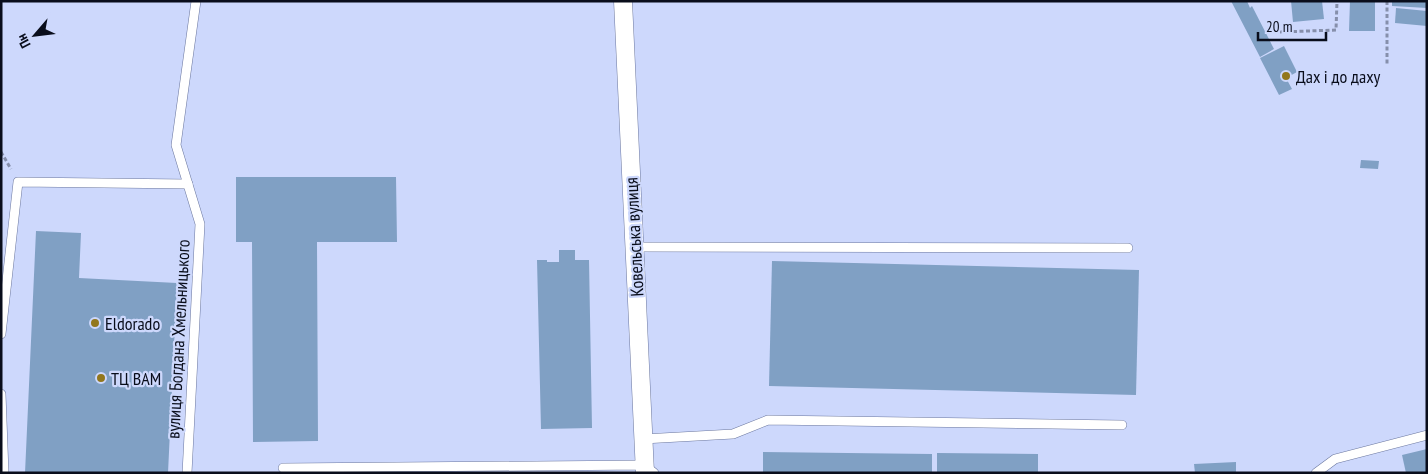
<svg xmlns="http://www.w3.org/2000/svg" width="1428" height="474" font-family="'PT Sans Narrow',sans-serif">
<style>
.building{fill:#80a0c4}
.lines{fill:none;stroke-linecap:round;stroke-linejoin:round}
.service-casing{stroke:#6b779f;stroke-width:10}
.minor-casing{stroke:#6b779f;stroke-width:19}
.path{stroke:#868fab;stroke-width:3;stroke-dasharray:4 2.5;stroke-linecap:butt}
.service{stroke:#fff;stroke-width:9}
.minor{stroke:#fff;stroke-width:18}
.poi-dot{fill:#92771d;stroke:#cdd8fc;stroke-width:2}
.labels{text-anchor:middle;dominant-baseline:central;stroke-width:4.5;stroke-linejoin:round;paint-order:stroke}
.poi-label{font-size:18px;fill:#090d1b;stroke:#cdd8fc;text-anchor:start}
.street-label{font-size:18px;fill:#090d1b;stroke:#cdd8fc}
</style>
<rect width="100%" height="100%" fill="#cdd8fc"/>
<!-- building -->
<g class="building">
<path d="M1231 1H1247L1250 8 1252 6 1274 49 1260 57Z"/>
<path d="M1291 1H1322L1324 19 1293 22Z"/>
<path d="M1350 1H1375V31H1349Z"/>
<path d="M1392 1H1427V8L1392 6Z"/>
<path d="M1396 8 1427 11V26L1395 23Z"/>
<path d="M1284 46 1297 72 1286 78 1292 89 1279 95 1260 58Z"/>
<path d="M1361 160 1379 161 1378 169 1360 168Z"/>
<path d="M236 177H396L397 242H317L318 441 253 442 252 242H236Z"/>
<path d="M36 231 81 233 79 278 177 283 168 473H25Z"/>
<path d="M559 250H575V260H589L592 428 541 429 537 260H547V262H559Z"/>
<path d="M772 261 1139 270 1136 395 769 386Z"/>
<path d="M1427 449V473H1406L1402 455Z"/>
<path d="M763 452 932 454V473H763Z"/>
<path d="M937 453 1038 454V473L937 472Z"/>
<path d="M1236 462V473H1195L1194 464Z"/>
</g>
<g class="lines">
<defs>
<g id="service">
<path d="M634 247 1128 248"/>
<path d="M1 334 18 182 188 184"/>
<path d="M1 394 4 473"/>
<path d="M643 439 733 434 768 420 1122 425"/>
<path d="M283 468 644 465 654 473"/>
<path d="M187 473 200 224 176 145 196 1"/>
<path d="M1316 473 1335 459 1427 435"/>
</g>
<path id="minor" d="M623 1 645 473"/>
</defs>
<!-- service casing -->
<use href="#service" class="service-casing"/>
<!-- minor casing -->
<use href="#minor" class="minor-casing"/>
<!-- path -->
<g class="path">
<path d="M1387 1V64"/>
<path d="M1280 32 1336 30 1337 1"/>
<path d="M1 152 11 169"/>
</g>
<!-- service -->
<use href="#service" class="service"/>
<!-- minor -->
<use href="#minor" class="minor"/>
</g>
<!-- markers -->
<g class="poi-dot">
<circle cx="1286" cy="76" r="5"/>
<circle cx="95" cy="323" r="5"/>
<circle cx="101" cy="378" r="5"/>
</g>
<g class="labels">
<!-- poi labels -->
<g class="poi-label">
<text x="1296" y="76">Дах і до даху</text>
<text x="105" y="323">Eldorado</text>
<text x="111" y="378">ТЦ ВАМ</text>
</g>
<!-- street labels -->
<g class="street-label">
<text transform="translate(634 237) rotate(-93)">Ковельська вулиця</text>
<text transform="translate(178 339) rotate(-87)">вулиця Богдана Хмельницького</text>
</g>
</g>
<!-- border -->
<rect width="1428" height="474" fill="none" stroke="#090d1b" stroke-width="5"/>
<!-- north arrow -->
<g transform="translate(35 35) rotate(242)" stroke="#cdd8fc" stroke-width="4" paint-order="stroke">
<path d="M0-4L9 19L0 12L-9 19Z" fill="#090d1b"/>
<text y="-8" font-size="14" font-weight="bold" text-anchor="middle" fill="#090d1b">Пн</text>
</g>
<!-- scale -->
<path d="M1258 32v8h68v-8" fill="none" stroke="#090d1b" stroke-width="2.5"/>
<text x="1266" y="32" font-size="15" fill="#090d1b" stroke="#cdd8fc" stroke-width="4" paint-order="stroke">20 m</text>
</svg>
